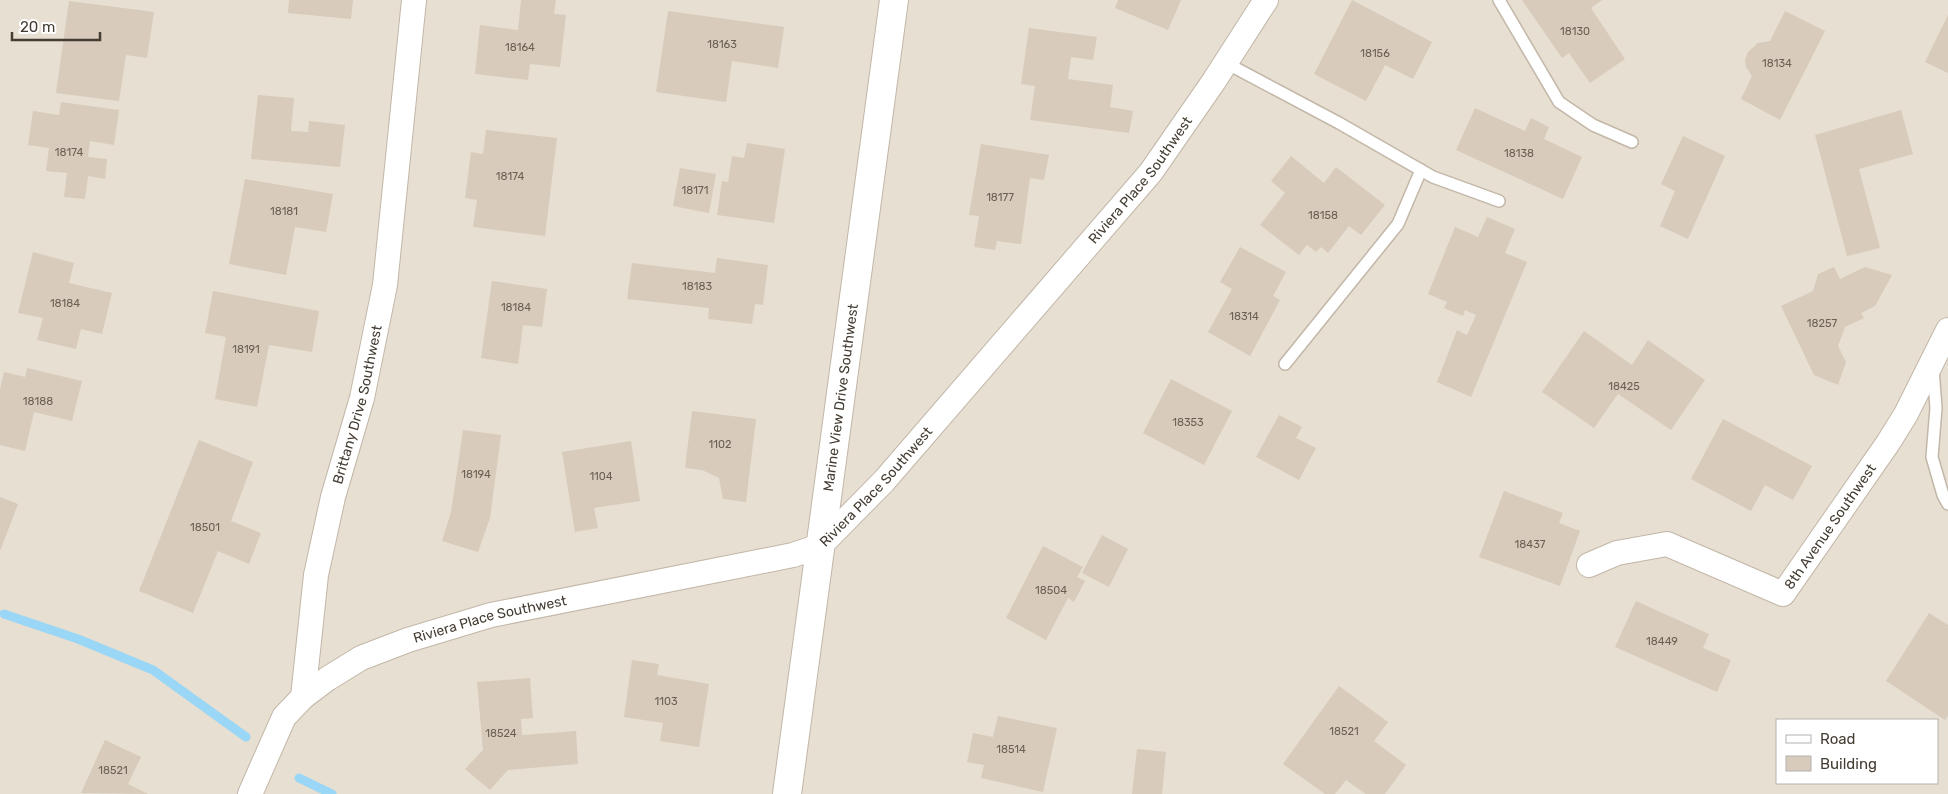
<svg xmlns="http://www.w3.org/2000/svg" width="1948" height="794" font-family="Rubik,sans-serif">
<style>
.residential{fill:#e7dfd1;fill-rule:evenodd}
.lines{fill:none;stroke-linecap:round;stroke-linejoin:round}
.stream{stroke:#9ad6f5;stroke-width:9}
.building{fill:#d8cbbb}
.service-casing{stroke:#c2b7a8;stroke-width:14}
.minor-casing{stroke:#c2b7a8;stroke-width:26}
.tertiary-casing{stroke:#c2b7a8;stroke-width:30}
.service{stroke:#fff;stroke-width:11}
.minor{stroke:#fff;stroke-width:24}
.tertiary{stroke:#fff;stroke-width:28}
.labels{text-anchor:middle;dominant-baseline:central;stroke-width:4;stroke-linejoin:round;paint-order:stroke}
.number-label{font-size:11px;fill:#6a6055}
.street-label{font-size:14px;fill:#453d33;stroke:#fff}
</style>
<rect width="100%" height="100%" fill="#f3ede3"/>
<!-- residential -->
<path class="residential" d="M0 0H1948V794H0ZM1777 720H1937V783H1777Z"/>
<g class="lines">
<!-- stream -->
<g class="stream">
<path d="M4 614 78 639 153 670 246 737"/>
<path d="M299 778 332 794"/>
</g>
</g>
<!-- building -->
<g class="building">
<path d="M289 0H353L351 19 288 13Z"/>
<path d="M521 0H556L554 14 566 15 560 67 530 64 528 80 475 74 480 25 518 30Z"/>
<path d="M1118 0H1181L1168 30 1115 8Z"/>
<path d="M1352 0 1432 42 1413 79 1385 65 1366 101 1314 74Z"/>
<path d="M1522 0H1602L1591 8 1625 59 1590 83 1569 53 1562 58Z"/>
<path d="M69 1 154 12 147 58 126 55 119 101 56 93Z"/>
<path d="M668 11 784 27 778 68 732 61 726 102 656 92Z"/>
<path d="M1785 11 1825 31 1780 120 1741 99 1752 76 1746 67 1745 60 1748 52 1758 43 1770 41Z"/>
<path d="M1948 15V73L1925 62Z"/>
<path d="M1029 28 1097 37 1093 60 1071 57 1068 79 1113 85 1110 107 1133 111 1129 133 1030 120 1035 86 1021 84Z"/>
<path d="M258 95 294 98 291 131 308 132 309 121 345 125 340 167 251 159Z"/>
<path d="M61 102 119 110 114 145 90 141 88 157 107 159 105 179 88 176 85 199 64 197 67 173 46 171 49 148 28 145 33 111 59 115Z"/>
<path d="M1475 108 1525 131 1531 118 1549 127 1544 139 1582 157 1563 199 1456 150Z"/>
<path d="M1901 110 1913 154 1859 169 1880 248 1847 256 1815 135Z"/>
<path d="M486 130 557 138 545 236 473 227 477 200 465 198 471 152 483 154Z"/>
<path d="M1683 136 1725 156 1688 239 1660 226 1675 191 1661 184Z"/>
<path d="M747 143 785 149 774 223 717 215 722 181 728 182 732 156 744 158Z"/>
<path d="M981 144 1049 155 1044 180 1030 178 1021 244 997 241 995 250 974 247 979 216 969 215Z"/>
<path d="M1291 156 1324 183 1336 167 1385 205 1361 235 1349 226 1328 253 1321 247 1316 252 1307 245 1299 255 1260 225 1285 193 1271 181Z"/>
<path d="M680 168 716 174 709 213 673 206Z"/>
<path d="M245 179 333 194 326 232 295 227 286 275 229 264Z"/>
<path d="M1487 217 1515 229 1505 253 1527 262 1471 397 1437 382 1457 330 1467 335 1476 315 1465 310 1463 316 1444 308 1447 302 1428 294 1455 227 1478 237Z"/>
<path d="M1240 247 1286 272 1273 296 1280 300 1250 356 1208 332 1232 289 1220 282Z"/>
<path d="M33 252 74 263 69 283 112 293 102 334 81 329 76 349 37 340 43 318 18 313Z"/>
<path d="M717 258 768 265 763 305 755 304 752 324 708 319 709 308 627 299 632 263 715 273Z"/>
<path d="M1834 267 1840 279 1865 267 1892 275 1875 306 1861 313 1864 318 1845 327 1838 346 1846 362 1838 385 1814 375 1781 306 1813 291 1818 274Z"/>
<path d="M492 281 547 289 542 327 523 325 518 364 481 358Z"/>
<path d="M213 291 319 311 312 352 269 345 257 407 215 399 226 337 205 333Z"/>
<path d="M1584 331 1632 365 1648 340 1705 380 1671 430 1618 394 1594 428 1542 392Z"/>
<path d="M27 368 82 381 72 421 34 412 25 451 0 445V390L4 372 25 377Z"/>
<path d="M1171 379 1232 411 1204 465 1143 433Z"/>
<path d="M692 411 756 419 746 502 723 499 719 478 702 470 685 468Z"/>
<path d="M1279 415 1302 427 1296 438 1316 448 1299 480 1256 457Z"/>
<path d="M1723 419 1812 466 1793 500 1765 485 1751 511 1691 479Z"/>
<path d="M463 430 501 435 490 518 478 552 442 541 451 512Z"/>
<path d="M199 440 253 462 231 521 261 533 249 564 218 551 193 613 139 591Z"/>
<path d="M631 441 640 501 594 508 598 528 575 532 562 452Z"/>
<path d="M1504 491 1563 513 1559 523 1580 531 1560 586 1479 557Z"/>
<path d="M0 497 18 504 0 551Z"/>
<path d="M1102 535 1128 549 1109 587 1082 573Z"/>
<path d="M1043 546 1083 567 1077 577 1085 581 1074 602 1068 598 1046 640 1006 618Z"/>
<path d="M1636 601 1709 634 1703 648 1731 660 1717 692 1615 647Z"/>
<path d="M1929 613 1948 625V716L1945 720 1886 681Z"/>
<path d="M632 660 659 664 657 675 709 684 699 747 660 741 663 723 624 717Z"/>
<path d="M530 678 533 718 521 719 522 735 576 731 578 764 508 770 490 790 465 769 483 750 477 682Z"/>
<path d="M1339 686 1388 722 1374 741 1406 765 1385 794H1366L1346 780 1335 794H1325L1283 764Z"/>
<path d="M998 716 1057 728 1043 792 981 778 984 765 967 762 973 733 993 737Z"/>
<path d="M105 740 141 757 128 784 148 794 81 793Z"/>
<path d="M1137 749 1166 752 1162 794H1132Z"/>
</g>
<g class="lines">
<defs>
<g id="service">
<path d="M1499 0 1559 102 1593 125 1632 142"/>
<path d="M1226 63 1339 123 1433 177 1499 201"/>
<path d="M1285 364 1398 224 1421 170"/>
<path d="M1933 369 1936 408 1932 457 1943 495 1948 504"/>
</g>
<g id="minor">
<path id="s1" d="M1589 565 1617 553 1667 544 1783 594 1888 443 1906 414 1948 330"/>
<path id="s2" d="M303 697 327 679 361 658 408 640 491 615 793 555 820 546 884 481 1151 172 1214 81 1266 0"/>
<path id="s3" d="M250 794 284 717 303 697 316 575 333 497 362 398 385 285 414 0"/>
</g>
<g id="tertiary">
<path id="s4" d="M787 794 894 0"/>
</g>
</defs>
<!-- service casing -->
<use href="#service" class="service-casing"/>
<!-- minor casing -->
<use href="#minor" class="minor-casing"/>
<!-- tertiary casing -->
<use href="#tertiary" class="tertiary-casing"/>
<!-- service -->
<use href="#service" class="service"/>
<!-- minor -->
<use href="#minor" class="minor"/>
<!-- tertiary -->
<use href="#tertiary" class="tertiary"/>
</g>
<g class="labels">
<!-- number labels -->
<g class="number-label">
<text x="1575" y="31">18130</text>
<text x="722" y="44">18163</text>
<text x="520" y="47">18164</text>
<text x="1375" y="53">18156</text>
<text x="1777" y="63">18134</text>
<text x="69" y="152">18174</text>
<text x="1519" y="153">18138</text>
<text x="510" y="176">18174</text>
<text x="695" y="190">18171</text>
<text x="1000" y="197">18177</text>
<text x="284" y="211">18181</text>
<text x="1323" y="215">18158</text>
<text x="697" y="286">18183</text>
<text x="65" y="303">18184</text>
<text x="516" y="307">18184</text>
<text x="1244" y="316">18314</text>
<text x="1822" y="323">18257</text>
<text x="246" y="349">18191</text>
<text x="1624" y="386">18425</text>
<text x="38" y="401">18188</text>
<text x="1188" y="422">18353</text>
<text x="720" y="444">1102</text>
<text x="476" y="474">18194</text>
<text x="601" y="476">1104</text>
<text x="205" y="527">18501</text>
<text x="1530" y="544">18437</text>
<text x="1051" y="590">18504</text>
<text x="1662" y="641">18449</text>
<text x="666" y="701">1103</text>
<text x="1344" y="731">18521</text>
<text x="501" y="733">18524</text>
<text x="1011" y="749">18514</text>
<text x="113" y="770">18521</text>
</g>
<!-- street labels -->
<g class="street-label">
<text stroke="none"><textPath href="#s2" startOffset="1030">Riviera Place Southwest</textPath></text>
<text stroke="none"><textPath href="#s4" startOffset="400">Marine View Drive Southwest</textPath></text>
<text stroke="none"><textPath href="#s3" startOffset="410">Brittany Drive Southwest</textPath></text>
<text stroke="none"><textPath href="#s2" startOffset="625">Riviera Place Southwest</textPath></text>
<text stroke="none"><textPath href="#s1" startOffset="290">8th Avenue Southwest</textPath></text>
<text stroke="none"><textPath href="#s2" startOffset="205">Riviera Place Southwest</textPath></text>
</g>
</g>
<!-- legend -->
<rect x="1776" y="719" width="162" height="65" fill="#ffffff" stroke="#b5b1ad"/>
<rect x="1786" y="735" width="25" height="8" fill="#ffffff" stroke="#b5b1ad"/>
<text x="1820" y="744" font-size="15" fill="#453d33">Road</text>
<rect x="1786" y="756" width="25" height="15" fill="#d8cbbb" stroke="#b5b1ad"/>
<text x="1820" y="769" font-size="15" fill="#453d33">Building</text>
<!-- scale -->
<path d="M12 32v8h88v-8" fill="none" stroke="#453d33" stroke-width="2.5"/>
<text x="20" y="32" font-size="15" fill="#453d33" stroke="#ffffff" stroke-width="4" paint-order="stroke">20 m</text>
</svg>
